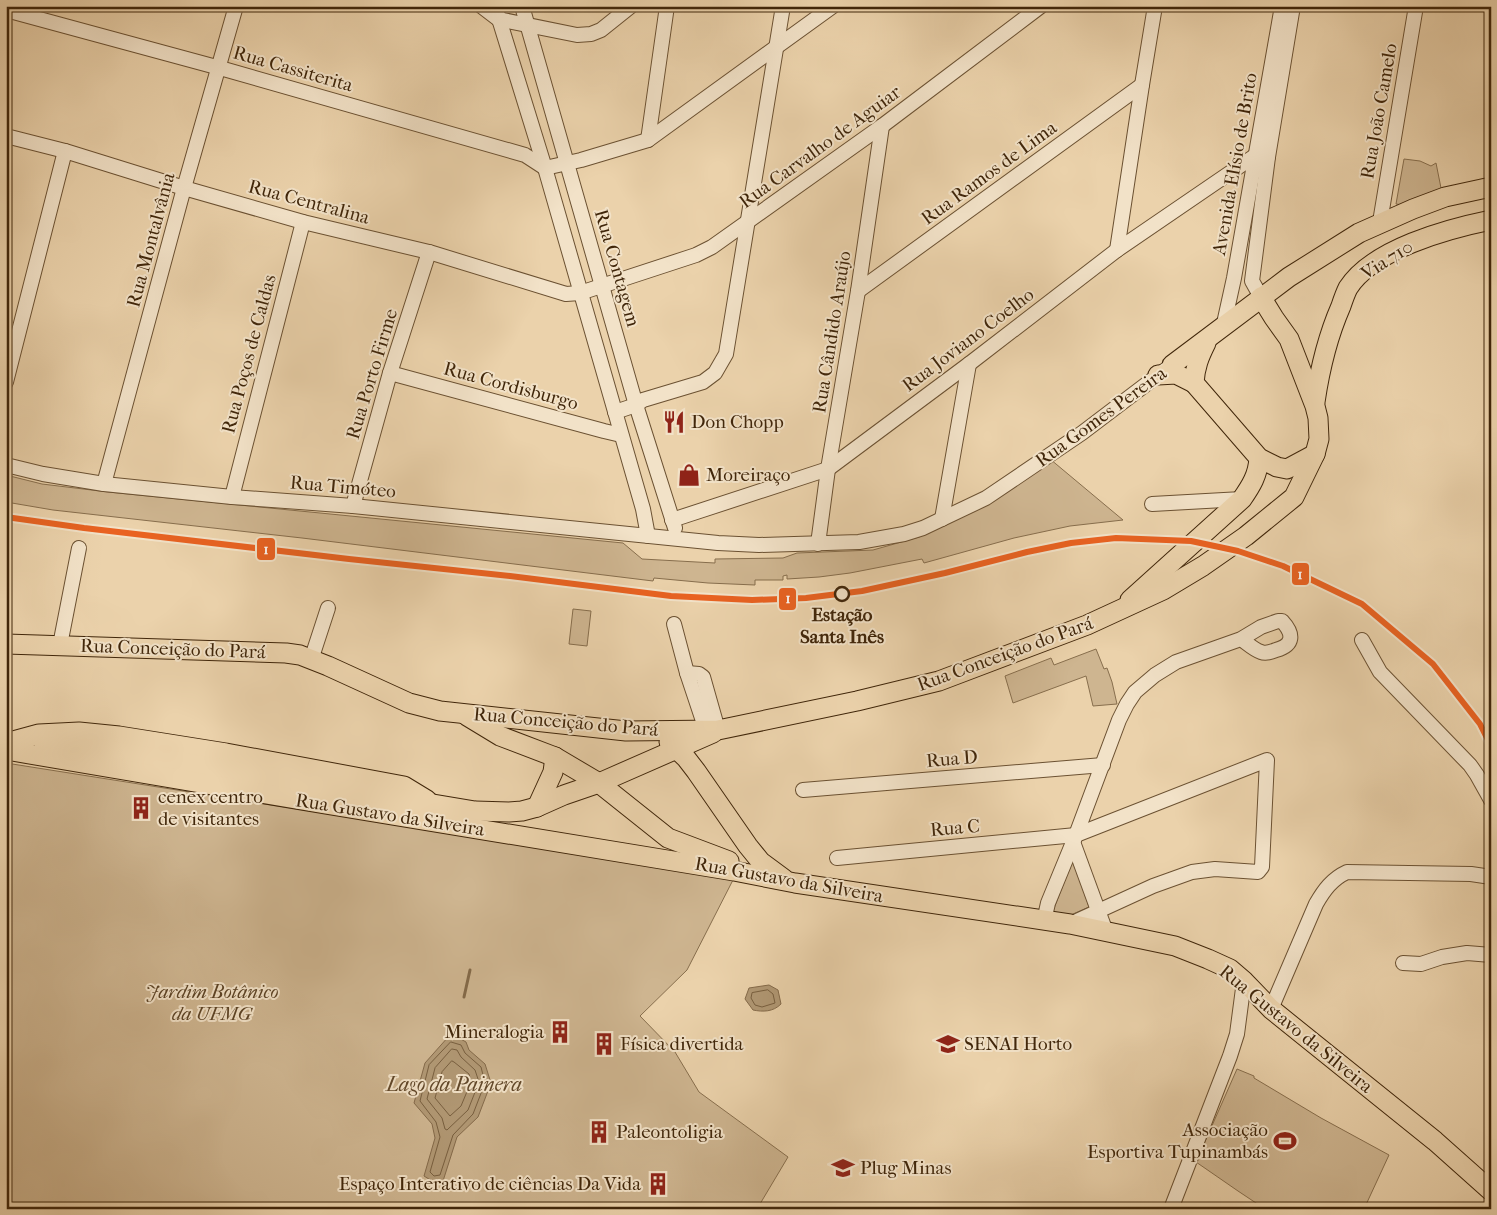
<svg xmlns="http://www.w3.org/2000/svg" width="1497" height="1215" font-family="'IM FELL French Canon',serif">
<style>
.green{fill:#ceb590;stroke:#876e4d}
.water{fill:#b19874;stroke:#846a4a}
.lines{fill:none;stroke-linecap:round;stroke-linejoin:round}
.shore{stroke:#785f3f;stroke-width:1}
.stream{stroke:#846a4a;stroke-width:3}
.minor-casing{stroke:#6b5132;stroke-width:16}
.major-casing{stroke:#40260a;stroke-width:21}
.minor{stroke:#f2e2c8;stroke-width:14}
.major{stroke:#ebd2ab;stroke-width:19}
.metro-1-casing{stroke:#f2e2c8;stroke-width:10}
.metro-1{stroke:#e96221;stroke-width:6}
.stop-dot{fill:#f2e2c8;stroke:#40260a;stroke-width:2.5}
.labels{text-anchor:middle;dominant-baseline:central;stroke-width:4;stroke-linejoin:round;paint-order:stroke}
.street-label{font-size:19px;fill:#40260a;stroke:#f2e2c8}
.poi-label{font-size:19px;fill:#40260a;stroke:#f2e2c8;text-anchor:start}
.stop-label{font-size:19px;font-weight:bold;fill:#40260a;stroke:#f2e2c8}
.park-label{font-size:19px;font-style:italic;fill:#5c4325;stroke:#f2e2c8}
.water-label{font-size:20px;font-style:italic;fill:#62482a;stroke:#f2e2c8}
.line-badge{stroke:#f2e2c8;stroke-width:2}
.badge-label{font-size:14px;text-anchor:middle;font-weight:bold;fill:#fff}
</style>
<rect width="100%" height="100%" fill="#ebd2ab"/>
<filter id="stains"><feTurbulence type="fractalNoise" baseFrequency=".004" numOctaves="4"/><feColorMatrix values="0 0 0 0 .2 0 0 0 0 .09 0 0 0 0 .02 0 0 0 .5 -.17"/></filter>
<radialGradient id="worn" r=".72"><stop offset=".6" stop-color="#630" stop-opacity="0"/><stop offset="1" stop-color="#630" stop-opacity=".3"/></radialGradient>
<!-- green -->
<g class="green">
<path d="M1404 159 1420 161 1431 166 1436 163 1442 193 1403 205 1396 204Z"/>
<path d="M1050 459 1123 520 1070 526 1014 538 924 563 922 559 850 573 819 577 787 579V575L783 576V580H755V585L708 583 654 578 653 581 302 538 53 510 6 502V475L42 484 108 492 623 543 642 559 715 563V559L783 558 797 553 873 550 919 537 987 505Z"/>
<path d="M573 609 591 611 587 646 569 644Z"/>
<path d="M1096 649 1104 669 1107 668 1112 682 1117 704 1093 706 1086 676 1013 703 1005 676 1051 658 1054 665Z"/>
<path d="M6 763 734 878 687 970 640 1016 675 1052 699 1092 788 1157 757 1209H6Z"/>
<path d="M1072 853 1089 907 1066 917 1053 915V911L1065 880 1068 862Z"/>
<path d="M1237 1069 1254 1076V1078L1321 1118 1389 1155 1364 1209H1265L1238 1191 1196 1162Z"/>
</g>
<!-- water -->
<g class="water">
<path d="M769 985 778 990 781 1004C773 1012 763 1012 753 1010L745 999 749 988Z"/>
<path d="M449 1036 457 1037 466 1042 469 1050 485 1064 491 1083 478 1117 457 1137 443 1181H432L424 1176 435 1138 432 1124 414 1103 425 1063Z"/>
</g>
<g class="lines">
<!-- shore -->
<g class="shore">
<path d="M768 990 773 994 775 1003 762 1007 755 1005 751 998 752 993Z"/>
<path d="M451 1042 461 1045 465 1053 481 1067 485 1083 473 1114 453 1135 440 1175 434 1176 430 1172 440 1137 436 1122 420 1101 429 1065Z"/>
<path d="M452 1049 457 1050 461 1057 475 1070 479 1082 468 1110 447 1130 445 1129 442 1118 427 1099 435 1068Z"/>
<path d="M452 1061 454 1062 469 1074 471 1082 461 1106 450 1116 435 1098 442 1072Z"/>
</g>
<!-- stream -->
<g class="stream">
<path d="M464 997 470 970"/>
<path d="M457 1031V1037"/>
</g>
<defs>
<g id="minor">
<path d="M481 6 498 19 577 35 591 34 601 30 631 6"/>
<path d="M495 6 545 168 643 509 648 536"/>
<path d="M522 6 636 405 675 528"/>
<path d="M6 10 220 68 525 155 545 168 581 160 648 140 833 6"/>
<path d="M6 136 65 151 184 188 303 222 429 252 566 294 580 293 696 255 712 247 882 126 1041 6"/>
<path d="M648 140 667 6"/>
<path d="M1380 222 1416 6"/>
<path d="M1117 250 1142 85 1155 6"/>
<path d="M858 291 1142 85"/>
<path d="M1261 297 1252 281 1268 157 1293 6"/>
<path d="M1223 328 1234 278 1282 6"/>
<path d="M390 373 604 431 621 435"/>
<path d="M6 382 65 151"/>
<path d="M615 412 636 405 643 400 703 382 715 373 726 354 783 6"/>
<path d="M6 465 43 474 104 484 232 497 353 506 718 543 759 545 859 542 904 534 923 528 986 498 1082 433 1165 370"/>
<path d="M104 484 184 188 236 6"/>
<path d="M232 497 303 222"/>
<path d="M1152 504 1242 499"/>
<path d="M353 506 390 373 429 252"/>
<path d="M942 519 969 364"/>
<path d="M672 520 828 469 969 364 1117 250 1256 155 1268 157"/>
<path d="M818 544 828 469 858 291 882 126"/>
<path d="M674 624 687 673 706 730"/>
<path d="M1362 640 1380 672 1470 765 1477 775 1491 800"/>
<path d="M60 645 79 548"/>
<path d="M311 660 328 608"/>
<path d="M687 673 699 674 703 677 718 730"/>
<path d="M803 790 1103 765"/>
<path d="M1073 842 1106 932"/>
<path d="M837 858 1076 835 1267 760 1262 867 1258 872 1215 869 1192 872 1153 886 1070 924"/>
<path d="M1044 921 1048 903 1076 835 1119 720 1127 704 1135 692 1155 675 1176 662 1241 639 1261 627 1278 621H1282C1294 634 1294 645 1276 650 1271 652 1266 654 1261 652 1254 650 1247 643 1241 639"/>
<path d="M1403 963 1421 964 1442 957 1467 953 1491 955"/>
<path d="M1271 1009 1316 904C1324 890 1332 879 1347 872L1471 874 1491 877"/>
<path d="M1171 1209 1230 1056 1237 1034 1244 981"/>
</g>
<g id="major">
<path d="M1206 343C1199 357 1195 367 1194 383L1259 458 1277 467 1287 469 1315 454"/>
<path d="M1172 365 1289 277 1359 233 1413 209 1445 197 1491 187"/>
<path d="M1158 375 1176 374 1194 383"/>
<path d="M1315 402C1320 368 1327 338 1341 306 1343 300 1345 294 1348 288 1373 249 1447 229 1491 220"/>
<path d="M1130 600 1242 499C1251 486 1258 475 1259 458"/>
<path d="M6 644 286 653 300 655 328 666 409 703 440 711 626 731 718 730 857 701 939 681 1087 625 1163 590 1203 566 1246 536 1294 497 1315 454 1319 439 1318 418 1315 406 1289 339 1274 318 1261 297"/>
<path d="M467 716 500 736 555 757 599 783 668 838 729 861"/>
<path d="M669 742 686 758 696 771 748 846 761 862 784 879"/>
<path d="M6 743 39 734 79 732 119 736 226 753 404 786 427 800"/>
<path d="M44 747 103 749 475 811 509 812 522 811 537 807 564 795 599 783 713 733"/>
<path d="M6 750 325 804 734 871 795 883 1070 924 1175 946 1208 959 1230 969 1244 981 1271 1009 1435 1141 1491 1191"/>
<path d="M537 807 553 772 555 757"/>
</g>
</defs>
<!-- minor casing -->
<use href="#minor" class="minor-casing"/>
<!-- major casing -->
<use href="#major" class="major-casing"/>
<!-- minor -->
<use href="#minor" class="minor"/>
<!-- major -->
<use href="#major" class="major"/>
<defs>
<path id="metro-1" d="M6 517 84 528 349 559 510 576 671 596 752 600 806 598 862 591 945 573 1027 552 1071 543 1116 538 1191 541 1238 551 1283 566 1362 604 1433 664 1480 724 1491 746"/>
</defs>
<!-- metro-1 casing -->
<use href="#metro-1" class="metro-1-casing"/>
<!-- metro-1 -->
<use href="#metro-1" class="metro-1"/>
</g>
<!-- icons -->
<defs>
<symbol id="restaurant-bare" viewBox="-9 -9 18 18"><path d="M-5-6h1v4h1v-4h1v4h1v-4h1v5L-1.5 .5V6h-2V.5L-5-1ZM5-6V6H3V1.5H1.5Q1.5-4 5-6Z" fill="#8f2418" stroke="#f2e2c8" stroke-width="2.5" paint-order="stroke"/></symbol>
<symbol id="shop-bare" viewBox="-9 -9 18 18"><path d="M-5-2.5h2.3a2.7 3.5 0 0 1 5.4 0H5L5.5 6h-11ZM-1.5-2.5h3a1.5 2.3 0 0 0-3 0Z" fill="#8f2418" stroke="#f2e2c8" stroke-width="2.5" paint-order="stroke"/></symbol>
<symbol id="building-bare" viewBox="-9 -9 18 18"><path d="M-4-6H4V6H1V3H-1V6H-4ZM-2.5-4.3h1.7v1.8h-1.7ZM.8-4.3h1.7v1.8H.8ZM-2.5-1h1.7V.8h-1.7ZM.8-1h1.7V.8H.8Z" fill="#8f2418" stroke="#f2e2c8" stroke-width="2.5" paint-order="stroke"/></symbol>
<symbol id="university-bare" viewBox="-9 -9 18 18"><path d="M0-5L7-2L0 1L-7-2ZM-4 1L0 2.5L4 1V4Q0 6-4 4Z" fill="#8f2418" stroke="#f2e2c8" stroke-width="2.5" paint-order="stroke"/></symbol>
<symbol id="stadium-bare" viewBox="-9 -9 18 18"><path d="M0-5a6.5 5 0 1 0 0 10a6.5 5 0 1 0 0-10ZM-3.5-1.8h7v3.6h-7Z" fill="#8f2418" stroke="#f2e2c8" stroke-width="2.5" paint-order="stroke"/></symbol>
</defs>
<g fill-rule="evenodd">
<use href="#restaurant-bare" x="658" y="406" width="32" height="32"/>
<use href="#shop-bare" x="673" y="459" width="32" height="32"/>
<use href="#building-bare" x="125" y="792" width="32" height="32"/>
<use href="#building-bare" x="544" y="1016" width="32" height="32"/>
<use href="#building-bare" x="588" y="1028" width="32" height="32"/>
<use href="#university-bare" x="932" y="1028" width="32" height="32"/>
<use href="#building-bare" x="583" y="1116" width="32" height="32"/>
<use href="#stadium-bare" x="1269" y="1125" width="32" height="32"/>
<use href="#university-bare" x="827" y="1152" width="32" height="32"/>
<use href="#building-bare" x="642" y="1168" width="32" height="32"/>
</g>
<!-- markers -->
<circle class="stop-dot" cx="842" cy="594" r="7"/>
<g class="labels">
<!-- street labels -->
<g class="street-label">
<text transform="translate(293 69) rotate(16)">Rua Cassiterita</text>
<text transform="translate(1379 111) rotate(-80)">Rua João Camelo</text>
<text transform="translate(820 147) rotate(-36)">Rua Carvalho de Aguiar</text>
<text transform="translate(1235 164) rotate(-80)">Avenida Elísio de Brito</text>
<text transform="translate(989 173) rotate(-36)">Rua Ramos de Lima</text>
<text transform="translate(309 202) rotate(15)">Rua Centralina</text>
<text transform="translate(151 240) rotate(-75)">Rua Montalvânia</text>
<text transform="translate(1387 260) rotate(-32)">Via 710</text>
<text transform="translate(617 268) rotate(74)">Rua Contagem</text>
<text transform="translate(832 332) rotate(-81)">Rua Cândido Araújo</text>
<text transform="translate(968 340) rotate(-37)">Rua Joviano Coelho</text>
<text transform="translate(249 354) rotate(-75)">Rua Poços de Caldas</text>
<text transform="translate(372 374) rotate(-73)">Rua Porto Firme</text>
<text transform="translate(511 386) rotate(15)">Rua Cordisburgo</text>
<text transform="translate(1101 417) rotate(-36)">Rua Gomes Pereira</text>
<text transform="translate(343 487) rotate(5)">Rua Timóteo</text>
<text transform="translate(173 649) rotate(2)">Rua Conceição do Pará</text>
<text transform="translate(1005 654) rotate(-20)">Rua Conceição do Pará</text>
<text transform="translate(566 722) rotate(5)">Rua Conceição do Pará</text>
<text transform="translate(952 759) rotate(-5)">Rua D</text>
<text transform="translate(390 815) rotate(9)">Rua Gustavo da Silveira</text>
<text transform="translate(955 828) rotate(-5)">Rua C</text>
<text transform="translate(789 880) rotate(10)">Rua Gustavo da Silveira</text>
<text transform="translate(1296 1029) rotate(39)">Rua Gustavo da Silveira</text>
</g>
<!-- poi labels -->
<g class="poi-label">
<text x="691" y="422">Don Chopp</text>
<text x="706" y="475">Moreiraço</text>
<text x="158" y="797">cenex centro<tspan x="158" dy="22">de visitantes</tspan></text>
<text x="544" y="1032" text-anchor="end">Mineralogia</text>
<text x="620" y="1044">Física divertida</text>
<text x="964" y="1044">SENAI Horto</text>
<text x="1268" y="1130" text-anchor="end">Associação<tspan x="1268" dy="22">Esportiva Tupinambás</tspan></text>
<text x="616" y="1132">Paleontoligia</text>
<text x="860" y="1168">Plug Minas</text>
<text x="641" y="1184" text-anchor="end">Espaço Interativo de ciências Da Vida</text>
</g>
<!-- stop labels -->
<g class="stop-label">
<text x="842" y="615">Estação<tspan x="842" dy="22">Santa Inês</tspan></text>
</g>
<!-- park labels -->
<g class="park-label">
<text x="212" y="992">Jardim Botânico<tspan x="212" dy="22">da UFMG</tspan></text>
</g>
<!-- water labels -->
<g class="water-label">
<text x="454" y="1084">Lago da Painera</text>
</g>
</g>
<g class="line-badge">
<rect x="256" y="537" width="20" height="24" rx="5" fill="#e96221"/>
<rect x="1291" y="562" width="19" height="24" rx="5" fill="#e96221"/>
<rect x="778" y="587" width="19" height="24" rx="5" fill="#e96221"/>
</g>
<g class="badge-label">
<text x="266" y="554">1</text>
<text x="1300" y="579">1</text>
<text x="788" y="603">1</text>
</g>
<!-- margin -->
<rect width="1497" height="1215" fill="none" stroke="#ebd2ab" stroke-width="25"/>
<rect x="8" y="8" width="1482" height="1200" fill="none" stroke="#40260a" stroke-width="2.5"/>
<rect x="12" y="12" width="1472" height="1190" fill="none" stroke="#40260a"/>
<rect width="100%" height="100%" filter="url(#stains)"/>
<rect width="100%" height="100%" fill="url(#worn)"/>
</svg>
